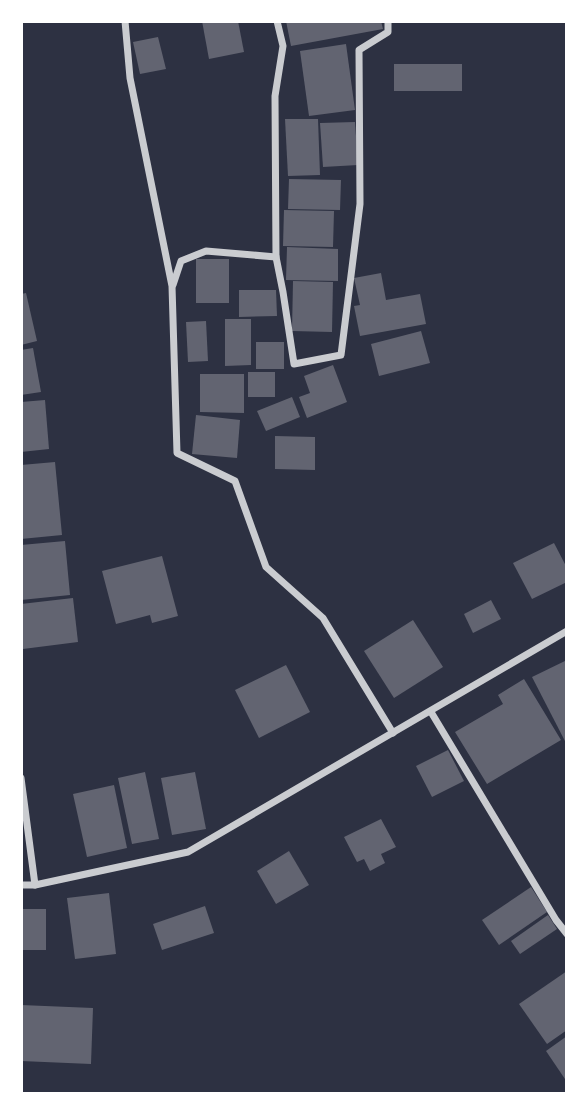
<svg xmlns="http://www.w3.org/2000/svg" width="588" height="1115" font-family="Mulish,sans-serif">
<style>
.building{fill:#626471}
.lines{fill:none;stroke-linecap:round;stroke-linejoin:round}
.minor{stroke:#caccd0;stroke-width:7}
</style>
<rect width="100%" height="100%" fill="#2d3142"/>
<!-- building -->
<g class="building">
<path d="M202 21H238L244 52 209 59Z"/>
<path d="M286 21H381L383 29 291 46Z"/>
<path d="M158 37 166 69 140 74 133 42Z"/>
<path d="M346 44 355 110 309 116 300 51Z"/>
<rect x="394" y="64" width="68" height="27"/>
<path d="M285 119H318L320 175 288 176Z"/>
<path d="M355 122 358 165 323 167 320 123Z"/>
<path d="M289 179 341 180 340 210 288 209Z"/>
<path d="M284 210 334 211 333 247 283 246Z"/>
<path d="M287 247 338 249V281L286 280Z"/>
<rect x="196" y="259" width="33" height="44"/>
<path d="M381 273 386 300 420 294 426 324 360 336 354 306 360 305 354 278Z"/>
<path d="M293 281 333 282 332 332 292 331Z"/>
<path d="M239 290H276L277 316 239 317Z"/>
<path d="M26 293 37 341 21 345V294Z"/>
<path d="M225 319H251V365L225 366Z"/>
<path d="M206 321 208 361 188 362 186 322Z"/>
<path d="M421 331 430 363 379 376 371 344Z"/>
<rect x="256" y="342" width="28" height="27"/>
<path d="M33 348 41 392 21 395V350Z"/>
<path d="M333 365 347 402 307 418 299 397 310 393 304 376Z"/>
<rect x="248" y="372" width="27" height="25"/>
<path d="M200 374H244V413L200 412Z"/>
<path d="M292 397 300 417 266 431 257 411Z"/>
<path d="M45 400 49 449 21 452V402Z"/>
<path d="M196 415 240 420 237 458 192 454Z"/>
<path d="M275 436 315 437V470L275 469Z"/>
<path d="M55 462 62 535 21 539V465Z"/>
<path d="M65 541 70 595 21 600V545Z"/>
<path d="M554 543 567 568V582L532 599 513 563Z"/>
<path d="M162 556 178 616 152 623 150 615 116 624 102 571Z"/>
<path d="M73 598 78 642 23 649 21 604Z"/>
<path d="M491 600 501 619 473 633 464 614Z"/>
<path d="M413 620 443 667 394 698 364 651Z"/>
<path d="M567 660V745L532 677Z"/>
<path d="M286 665 310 712 259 738 235 690Z"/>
<path d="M524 679 561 740 487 784 455 732 503 704 498 695Z"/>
<path d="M448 750 464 781 432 797 416 766Z"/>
<path d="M145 772 159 839 132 844 118 778Z"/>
<path d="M195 772 206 829 172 835 161 778Z"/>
<path d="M114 785 127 848 87 857 73 794Z"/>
<path d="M381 819 396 847 381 854 385 863 370 871 364 859 357 862 344 837Z"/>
<path d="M289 851 309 885 276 904 257 871Z"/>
<path d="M531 887 547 912 499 945 482 920Z"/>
<path d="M109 893 116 954 75 959 67 898Z"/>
<path d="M205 906 214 933 162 950 153 924Z"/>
<rect x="21" y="909" width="25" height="41"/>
<path d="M548 915 557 929 520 954 511 941Z"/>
<path d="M567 971V1030L547 1044 519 1004Z"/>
<path d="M21 1005 93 1008 91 1064 21 1061Z"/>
<path d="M567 1036V1082L546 1051Z"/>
</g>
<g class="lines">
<!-- minor -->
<g class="minor">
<path d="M125 21 130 78 172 286 177 453 235 481 266 567 323 618 393 733"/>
<path d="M277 21 283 46 275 96 276 257 283 292 294 364 341 355 360 204 359 50 388 32V21"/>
<path d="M173 285 181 261 206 251 276 257"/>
<path d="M431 712 556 920 567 934"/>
<path d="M21 778 35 885"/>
<path d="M21 885H35L188 852 567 631"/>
</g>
</g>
<!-- border -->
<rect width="588" height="1115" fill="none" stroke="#ffffff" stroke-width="46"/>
</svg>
